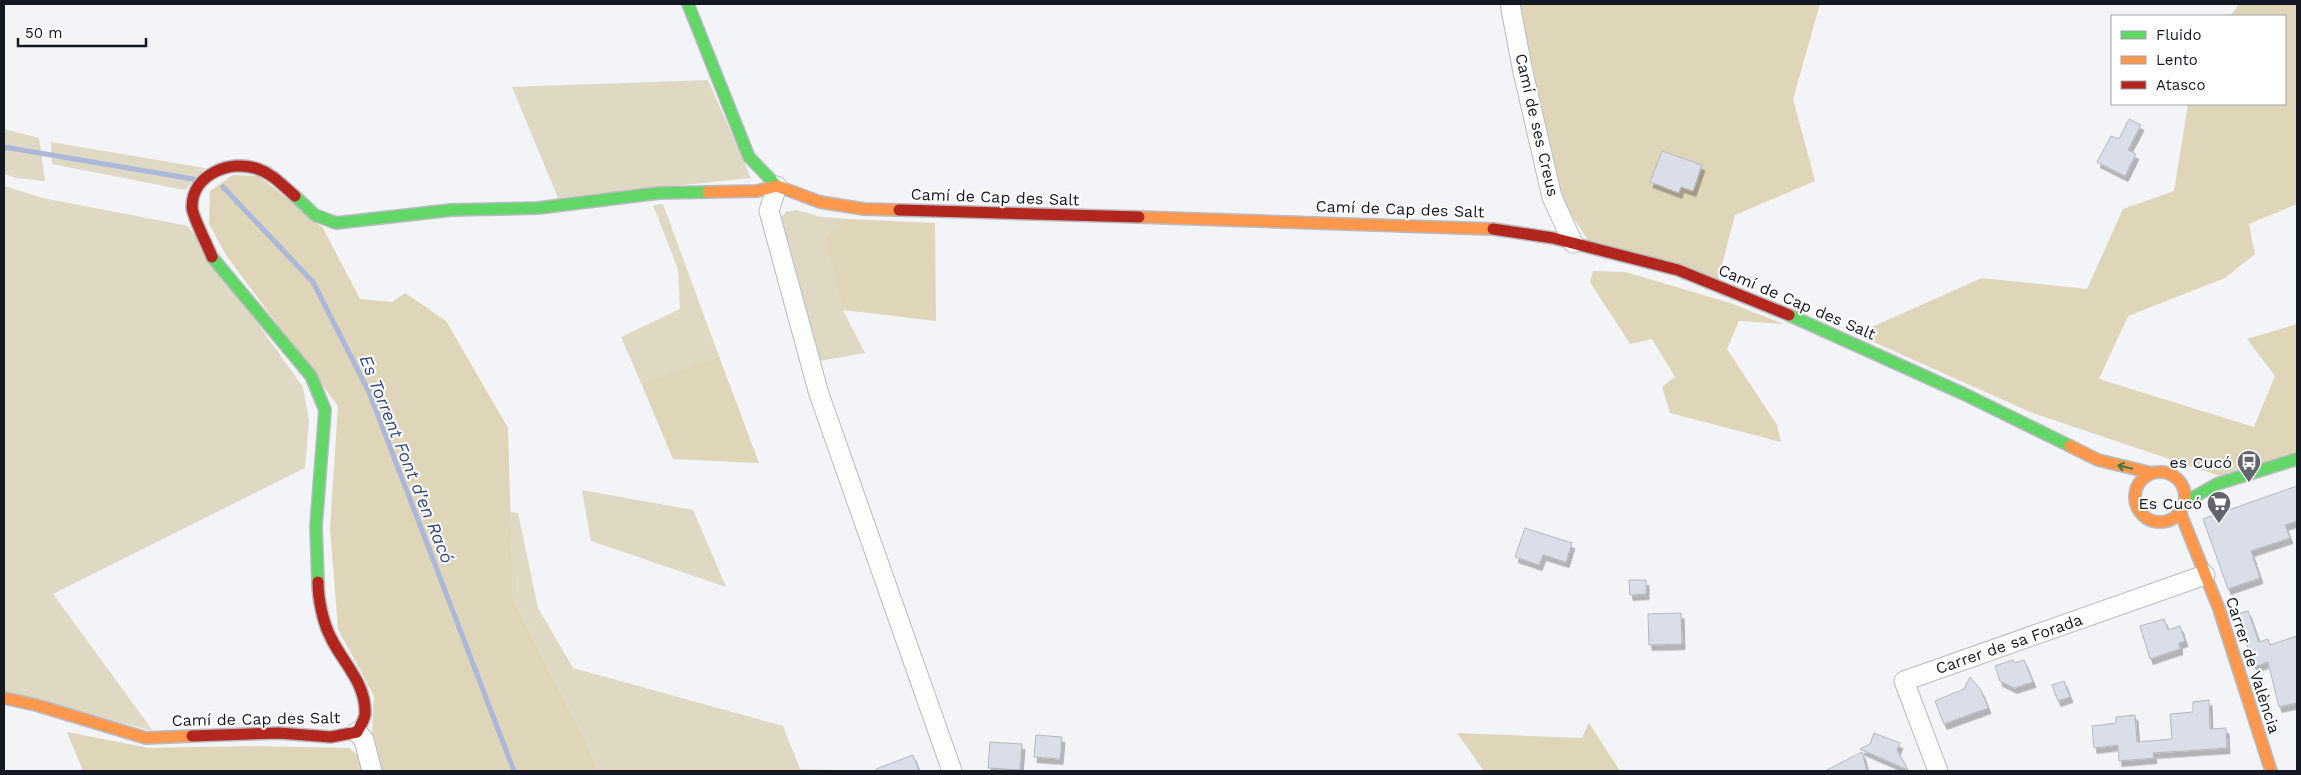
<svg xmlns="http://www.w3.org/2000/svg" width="2301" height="775" font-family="'Work Sans',sans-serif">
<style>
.green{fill:#dfd8c3}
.forest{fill:#dfd5b9}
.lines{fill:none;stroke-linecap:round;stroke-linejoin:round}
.stream{stroke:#aab8da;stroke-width:5}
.building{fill:#dadee9;stroke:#b4b8be;filter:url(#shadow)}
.street-casing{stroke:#b7bac1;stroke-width:21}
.fast-casing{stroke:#b7bac1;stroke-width:14}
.slow-casing{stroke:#b7bac1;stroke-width:14}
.jam-casing{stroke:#b7bac1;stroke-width:14}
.street{stroke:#fdfdfe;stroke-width:19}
.fast{stroke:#63d668;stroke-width:11}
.slow{stroke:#ff974d;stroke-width:11}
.jam{stroke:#b3261e;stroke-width:11}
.oneway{stroke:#3c7746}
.labels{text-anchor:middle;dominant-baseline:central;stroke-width:4;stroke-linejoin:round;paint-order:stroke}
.street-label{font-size:16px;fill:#141823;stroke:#fff}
.poi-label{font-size:16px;fill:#141823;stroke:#fff;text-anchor:end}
.water-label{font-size:18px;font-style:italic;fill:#324883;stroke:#fff}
</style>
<defs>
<filter id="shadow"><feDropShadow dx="3" dy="5.5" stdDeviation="0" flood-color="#0004"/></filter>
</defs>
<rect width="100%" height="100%" fill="#f2f4f7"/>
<!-- green -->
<g class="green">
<path d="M708 80 751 178 558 198 512 87Z"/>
<path d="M4 129 39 138 45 181 16 178 4 174Z"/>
<path d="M51 142 205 168 185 190 52 164Z"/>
<path d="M4 186 43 198 188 226 303 387 309 420 305 468 53 594 153 731 4 692Z"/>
<path d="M663 204 720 359 641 383 621 337 680 309 678 269 653 205Z"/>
<path d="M796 210 822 217 848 219 843 310 865 353 819 361 777 221 786 212Z"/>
<path d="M582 490 693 510 726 587 591 541Z"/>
<path d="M510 512 518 513 538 608 573 668 783 726 800 769 874 771H598L589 747 513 599Z"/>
</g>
<!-- forest -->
<g class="forest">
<path d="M1520 4H1820L1793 99 1815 181 1735 215 1718 280 1588 240 1559 196Z"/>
<path d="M2239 4H2297V204L2249 224 2255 254 2225 278 2128 316 2099 379 2254 427 2275 376 2247 339 2297 324V455L2220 476 2030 412 1856 334 1982 278 2087 289 2123 209 2174 191 2188 104H2285V16H2230Z"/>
<path d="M233 175 259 176 323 228 360 299 392 302 405 293 446 321 508 428 513 599 589 747 598 771H382L372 733 374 696 338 629 330 529 338 406 226 255 209 224 210 191Z"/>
<path d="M848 219 935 223 936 321 843 310 826 239Z"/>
<path d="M1593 271 1626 272 1730 303 1784 324 1739 321 1727 349 1777 425 1781 442 1670 413 1662 387 1675 377 1652 339 1630 344 1590 282Z"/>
<path d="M720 357V359L759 463 673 459 641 383Z"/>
<path d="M1589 723 1620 771H1484L1457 733 1582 738Z"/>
<path d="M67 732 149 748 248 746 349 748 361 758 364 771H83Z"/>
</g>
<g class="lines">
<!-- stream -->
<g class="stream">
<path d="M4 147 193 179"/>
<path d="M223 187 313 282 369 392 514 771"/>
</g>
</g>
<!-- building -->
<g class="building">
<path d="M2129 119 2141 125 2128 150 2136 154 2125 176 2097 162 2111 136 2119 139Z"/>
<path d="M1662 151 1702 165 1693 191 1681 187 1679 193 1650 182Z"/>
<path d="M2297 486V521L2285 525 2290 538 2251 551 2260 578 2228 589 2203 519Z"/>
<path d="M1525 528 1572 543 1566 562 1543 555 1539 565 1515 557Z"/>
<path d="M1629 580H1646V594L1630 595Z"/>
<path d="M2248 611 2259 642 2268 639 2270 645 2297 636V703L2279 707 2268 662 2254 667 2237 614Z"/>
<path d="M1681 613 1682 644 1649 645 1648 614Z"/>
<path d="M2164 619 2168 630 2180 626 2185 641 2179 643 2180 649 2150 659 2140 626Z"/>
<path d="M2013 660 2014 663 2024 660 2033 682 2014 688 2000 681 1995 666Z"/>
<path d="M1970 677 1981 690 1988 708 1944 724 1935 701 1964 689Z"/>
<path d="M2064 681 2070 697 2058 701 2052 685Z"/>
<path d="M2209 700 2210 729 2226 728 2227 748 2153 753 2154 758 2119 761 2118 745 2094 748 2092 726 2116 723V717L2135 715 2137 742 2172 739 2170 714 2193 712V702Z"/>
<path d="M1874 733 1900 743 1897 750 1908 770 1860 749 1870 744Z"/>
<path d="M1036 735 1062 737 1060 759 1034 757Z"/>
<path d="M990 742 1022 744 1020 770 988 768Z"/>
<path d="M1862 752 1867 771H1825Z"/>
<path d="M913 755 919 771H877L876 769Z"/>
</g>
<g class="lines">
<defs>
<g id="street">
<path d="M1510 4 1523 72 1552 197 1573 243"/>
<path d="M777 186 769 211 819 394 952 771"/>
<path d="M357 732 364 740 372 771"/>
<path d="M1938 771 1904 681 2205 575"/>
</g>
<g id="fast">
<path d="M688 4 749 157 777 186"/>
<path d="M295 196 315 215 336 223 451 210 538 208 659 193 708 192"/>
<path d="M212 257 311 376 325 410 316 526 318 582"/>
<path d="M1789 315 1964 394 2070 446"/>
<path d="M2185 502 2217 484 2297 459"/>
</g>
<g id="slow">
<path d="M708 192 757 191 777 186 820 202 864 209 899 210"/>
<path d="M1139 217 1493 229"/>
<path d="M2070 446 2098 460 2152 473"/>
<circle cx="2160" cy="497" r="25"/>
<path d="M2180 512 2219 609 2271 771"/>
<path d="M4 698 36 705 146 738 192 736"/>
</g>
<g id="jam">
<path d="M899 210 1139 217"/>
<path d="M1493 229 1553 238 1678 270 1789 315"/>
<path d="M212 257C208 246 192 216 192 207 192 174 231 159 258 169 273 174 283 186 295 196"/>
<path d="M192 736 279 733 331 737 357 732C360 727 364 720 365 715 367 684 343 663 331 638 323 623 318 599 318 582"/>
</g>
</defs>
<!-- street casing -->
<use href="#street" class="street-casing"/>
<!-- fast casing -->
<use href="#fast" class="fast-casing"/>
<!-- slow casing -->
<use href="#slow" class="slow-casing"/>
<!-- jam casing -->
<use href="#jam" class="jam-casing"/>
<!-- street -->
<use href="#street" class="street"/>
<!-- fast -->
<use href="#fast" class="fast"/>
<!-- slow -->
<use href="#slow" class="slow"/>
<!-- jam -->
<use href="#jam" class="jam"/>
</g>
<!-- one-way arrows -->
<defs><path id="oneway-shaft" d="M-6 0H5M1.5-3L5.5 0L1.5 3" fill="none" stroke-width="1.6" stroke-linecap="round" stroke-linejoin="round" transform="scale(1.25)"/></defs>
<use class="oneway" href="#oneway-shaft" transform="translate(2125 467) rotate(-167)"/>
<!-- icons -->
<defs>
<symbol id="bus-pin" viewBox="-11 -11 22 30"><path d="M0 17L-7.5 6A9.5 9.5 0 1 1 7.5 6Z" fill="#62656d" stroke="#fff"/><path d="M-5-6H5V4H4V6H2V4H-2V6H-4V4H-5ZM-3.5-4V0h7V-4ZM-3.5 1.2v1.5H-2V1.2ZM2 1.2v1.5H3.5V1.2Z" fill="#fff"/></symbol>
<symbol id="supermarket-pin" viewBox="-11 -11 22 30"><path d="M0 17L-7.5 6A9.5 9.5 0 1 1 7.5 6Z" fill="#62656d" stroke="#fff"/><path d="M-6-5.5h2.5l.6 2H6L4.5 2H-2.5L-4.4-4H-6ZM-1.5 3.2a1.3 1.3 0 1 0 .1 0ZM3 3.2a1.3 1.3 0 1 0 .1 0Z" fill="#fff"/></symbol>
</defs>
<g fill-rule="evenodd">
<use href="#bus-pin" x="2235" y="448" width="28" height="38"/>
<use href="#supermarket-pin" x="2205" y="489" width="28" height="38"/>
</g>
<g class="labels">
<!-- street labels -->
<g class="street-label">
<text transform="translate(1537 125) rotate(77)">Camí de ses Creus</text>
<text transform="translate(995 197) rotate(2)">Camí de Cap des Salt</text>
<text transform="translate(1400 209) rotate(2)">Camí de Cap des Salt</text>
<text transform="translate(1797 302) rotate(23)">Camí de Cap des Salt</text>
<text transform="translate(2009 644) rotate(-19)">Carrer de sa Forada</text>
<text transform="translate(2253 665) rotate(72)">Carrer de València</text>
<text transform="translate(256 719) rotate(-1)">Camí de Cap des Salt</text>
</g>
<!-- poi labels -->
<g class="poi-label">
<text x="2232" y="462">es Cucó</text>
<text x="2202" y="503">Es Cucó</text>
</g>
<!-- water labels -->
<g class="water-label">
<text transform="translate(407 459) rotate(68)">Es Torrent Font d'en Racó</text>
</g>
</g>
<!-- border -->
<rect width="2301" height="775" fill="none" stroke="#141823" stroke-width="10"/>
<!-- legend -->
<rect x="2111" y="15" width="175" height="90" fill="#ffffff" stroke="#a1a3a7"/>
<rect x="2121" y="31" width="25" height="8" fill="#63d668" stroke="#a1a3a7"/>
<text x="2156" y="40" font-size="15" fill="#141823">Fluido</text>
<rect x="2121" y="56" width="25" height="8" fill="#ff974d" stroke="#a1a3a7"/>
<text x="2156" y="65" font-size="15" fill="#141823">Lento</text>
<rect x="2121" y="81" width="25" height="8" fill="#b3261e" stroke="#a1a3a7"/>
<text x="2156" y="90" font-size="15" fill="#141823">Atasco</text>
<!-- scale -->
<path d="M18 38v8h128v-8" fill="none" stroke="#141823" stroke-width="2.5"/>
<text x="25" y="38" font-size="15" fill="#141823" stroke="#ffffff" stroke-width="4" paint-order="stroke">50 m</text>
</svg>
